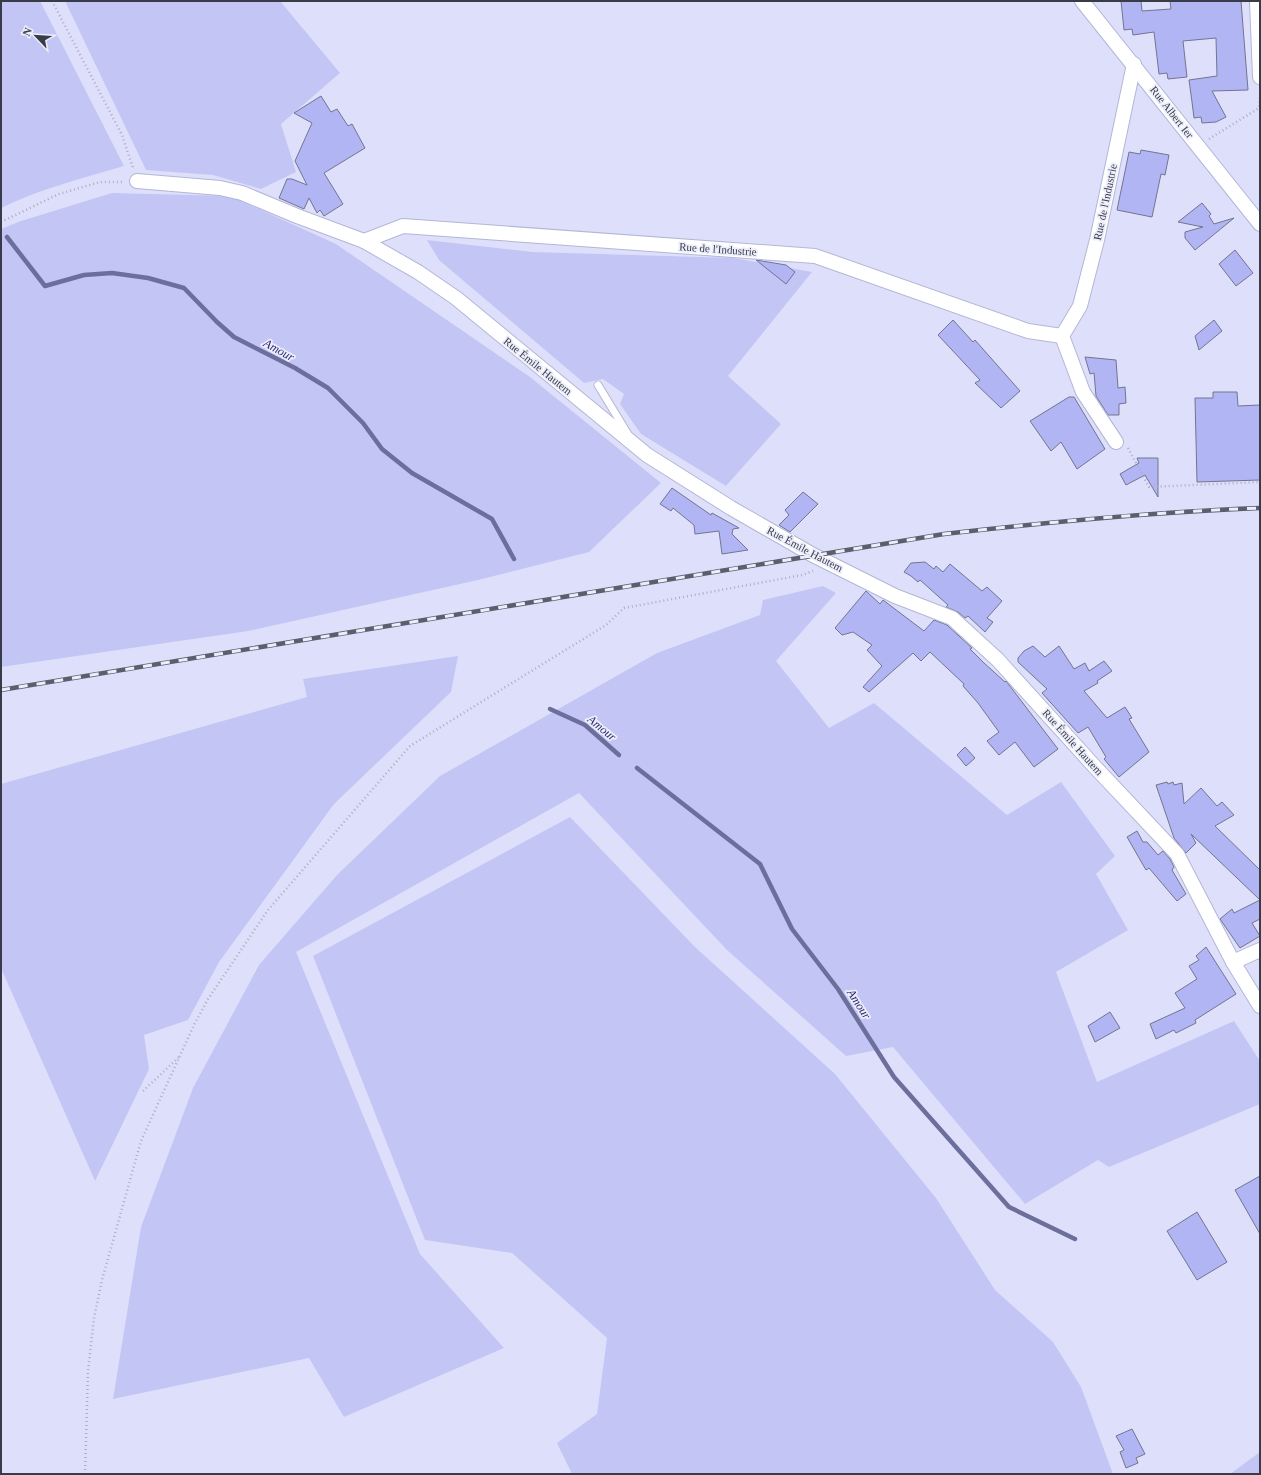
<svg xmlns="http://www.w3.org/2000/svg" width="1261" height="1475" font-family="'Times New Roman',serif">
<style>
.green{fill:#c3c6f5}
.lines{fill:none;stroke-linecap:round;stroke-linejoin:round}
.stream{stroke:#6c6f9c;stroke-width:4.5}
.building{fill:#b2b5f3;stroke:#727491}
.service-casing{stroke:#b3b6d6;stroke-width:9}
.minor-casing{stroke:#b3b6d6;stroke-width:16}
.path{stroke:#abadc4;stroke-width:2.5;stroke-dasharray:1 3;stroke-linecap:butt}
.service{stroke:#fff;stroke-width:7}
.minor{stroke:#fff;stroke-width:14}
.rail-casing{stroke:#5c5d6d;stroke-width:4.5}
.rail{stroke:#edeefc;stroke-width:3;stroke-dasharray:9;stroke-linecap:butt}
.labels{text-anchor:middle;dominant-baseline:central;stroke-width:3.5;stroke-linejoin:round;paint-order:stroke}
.street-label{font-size:11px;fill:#3a3b48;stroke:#edeefc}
.water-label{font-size:12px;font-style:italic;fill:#2e286e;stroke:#edeefc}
</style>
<rect width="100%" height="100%" fill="#dee0fb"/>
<!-- green -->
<g class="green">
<path d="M1 1H40L124 166C83 178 40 189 1 208Z"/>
<path d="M65 1H280L340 73 281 124 296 172 261 189 213 175 146 170Z"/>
<path d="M112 193 230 196 336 244 530 377 661 483 589 552 478 580 248 631 1 667V229L21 221Z"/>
<path d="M427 240 533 252 734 258 812 272 728 376 781 424 726 486 641 434 620 404 624 394 603 379 584 383 439 260Z"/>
<path d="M823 586 836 593 776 661 829 728 874 703 1007 815 1061 782 1115 856 1096 874 1128 930 1056 972 1097 1082 1234 1021 1260 1061V1104L1109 1167 1098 1160 1025 1204 893 1047 846 1056 727 950 579 793 296 952 420 1254 504 1348 344 1417 309 1358 113 1399 141 1227 193 1088 259 965 337 875 440 776 657 653 760 615 763 600Z"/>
<path d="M458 656 451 692 334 804 219 962 188 1020 144 1035 149 1069 95 1181 1 968V784L307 697 303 679Z"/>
<path d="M570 817 695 947 835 1074 936 1198 995 1290 1053 1342 1081 1387 1113 1474H572L557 1443 597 1414 607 1338 512 1253 425 1240 313 956Z"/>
<path d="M1260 1452V1474H1230Z"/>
</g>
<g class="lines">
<!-- stream -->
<g class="stream">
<path d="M7 237 45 286 84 275 112 273 148 278 184 288 217 322 234 337 295 368 328 388 363 423 382 449 412 473 492 519 514 559"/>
<path d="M550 709 585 725 619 755"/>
<path d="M637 768 760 864 792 929 838 989 894 1077 1009 1207 1075 1239"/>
</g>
</g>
<!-- building -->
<g class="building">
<path d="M1121 1H1141L1142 11 1171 9 1170 1H1241L1248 90 1212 91 1226 117 1216 122 1202 123 1201 117 1194 118 1192 102 1189 80 1217 76 1216 38 1183 41 1187 77 1168 79 1167 73 1159 74 1154 32 1133 35 1132 29 1124 30Z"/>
<path d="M321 96 331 112 337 109 348 126 352 124 365 148 324 173 343 204 324 216 320 210 317 213 309 198 304 209 279 198 287 179H292L307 185 295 161 312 123 294 113Z"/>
<path d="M1141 150 1169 155 1165 175 1161 174 1152 217 1117 210 1129 152 1140 154Z"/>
<path d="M1202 203 1211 214 1209 216 1214 224 1234 218 1195 250 1185 238V232L1203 227 1178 222Z"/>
<path d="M1235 250 1253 273 1236 286 1219 264Z"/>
<path d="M756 260 786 265 795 272 786 284Z"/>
<path d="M953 320 973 342 975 340 1020 391 1001 408 975 383 980 380 938 335Z"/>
<path d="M1214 320 1222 331 1199 350 1195 336Z"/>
<path d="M1085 357 1116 360 1118 388 1125 387 1126 403 1119 404V415H1108L1096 396 1094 373 1090 374Z"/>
<path d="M1213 392H1237L1238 406 1260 405V480L1197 482 1195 398H1213Z"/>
<path d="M1069 397H1074L1105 449 1077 469 1061 442 1051 451 1030 421Z"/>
<path d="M1137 458H1158V497L1145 475 1126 485 1120 474 1139 463Z"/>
<path d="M672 488 711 515 712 513 739 528 733 529 732 534 748 550 722 554 719 531 695 534 694 525 673 508 671 511 660 504Z"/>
<path d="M803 492 818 504 790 532 779 525 789 515 785 510Z"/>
<path d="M925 562 934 569 936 566 943 572 950 564 982 591 987 587 1002 601 987 618 993 622 985 632 968 616 965 618 958 612 946 607 948 605 920 580 918 582 911 576 904 572 911 563Z"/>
<path d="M866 591 880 604 883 600 924 631 934 620 947 625 972 648 970 649 983 662 1005 682 1006 681 1058 749 1034 767 1015 742 999 755 987 741 999 732 978 703 963 686 964 684 930 652 921 661 913 653 869 692 863 687 882 666 867 650 872 645 853 632 842 635 835 628Z"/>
<path d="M1033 646 1045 657 1059 646 1074 669 1085 663 1089 671 1104 661 1112 671 1097 681 1098 683 1084 691 1107 718 1125 707 1132 718 1129 719 1149 752 1119 777 1104 759 1106 757 1088 727 1078 733 1042 693 1047 689 1018 662V658L1024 651Z"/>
<path d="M965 747 975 758 966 766 957 755Z"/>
<path d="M1167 782 1168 784 1173 782 1174 785 1182 783 1184 804 1201 788 1217 806 1222 802 1234 815 1215 826 1260 870V900L1191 834 1196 843 1186 853 1174 838 1156 785Z"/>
<path d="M1137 831 1143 842H1147L1158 855 1163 851 1170 859 1174 867 1172 870 1186 894 1177 901 1149 868 1146 870 1127 837Z"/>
<path d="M1260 900V919L1252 923 1260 936 1240 948 1220 919 1232 909 1234 913Z"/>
<path d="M1206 947 1236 994 1195 1020 1196 1023 1176 1033 1174 1030 1156 1039 1150 1024 1185 1008 1175 993 1197 979 1189 966 1199 960 1196 956Z"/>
<path d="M1110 1012 1120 1028 1095 1042 1088 1026Z"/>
<path d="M1260 1176V1234L1235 1190Z"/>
<path d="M1197 1212 1227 1262 1197 1280 1167 1231Z"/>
<path d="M1132 1429 1145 1454 1136 1458 1138 1463 1126 1468 1120 1452 1124 1450 1116 1436Z"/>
</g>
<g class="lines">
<defs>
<path id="service" d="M598 385 629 436"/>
<g id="minor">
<path d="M1082 1 1260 224"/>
<path d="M1257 1 1260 77"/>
<path d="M137 181 220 188 242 193 297 216 364 241 418 272 456 298 647 455 731 508 813 555 895 596 952 618 998 660 1095 767 1177 854 1233 962 1260 1006"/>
<path d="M364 241 403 226 815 256 1028 331 1062 336"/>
<path d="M1116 442 1083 392 1062 336 1080 306 1097 240 1134 64"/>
<path d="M1233 962 1260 950"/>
</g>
</defs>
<!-- service casing -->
<use href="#service" class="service-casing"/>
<!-- minor casing -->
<use href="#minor" class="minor-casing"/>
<!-- path -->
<g class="path">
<path d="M52 1 122 135 133 168"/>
<path d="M1209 139 1259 108 1260 97"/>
<path d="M1 222 59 194 100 182H124"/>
<path d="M1128 448 1149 487 1260 482"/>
<path d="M143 1091 180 1056"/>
<path d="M85 1474 88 1371 94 1318 102 1280 141 1141 194 1025 208 999 268 910 410 746 606 625 624 608 802 575 813 571"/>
</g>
<!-- service -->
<use href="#service" class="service"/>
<!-- minor -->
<use href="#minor" class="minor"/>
<defs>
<path id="rail" d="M1 690 944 534C1049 522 1154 512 1260 508"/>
</defs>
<!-- rail casing -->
<use href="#rail" class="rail-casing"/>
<!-- rail -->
<use href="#rail" class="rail"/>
</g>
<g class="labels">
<!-- street labels -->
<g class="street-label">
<text transform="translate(1172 112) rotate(52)">Rue Albert Ier</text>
<text transform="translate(1105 202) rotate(-78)">Rue de l'Industrie</text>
<text transform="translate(718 249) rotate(4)">Rue de l'Industrie</text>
<text transform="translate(538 366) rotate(39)">Rue Émile Hautem</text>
<text transform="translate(805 549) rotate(28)">Rue Émile Hautem</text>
<text transform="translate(1073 742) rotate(48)">Rue Émile Hautem</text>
</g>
<!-- water labels -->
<g class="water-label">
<text transform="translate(279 350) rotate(29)">Amour</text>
<text transform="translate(602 728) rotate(39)">Amour</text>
<text transform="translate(859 1004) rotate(57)">Amour</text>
</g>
</g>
<!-- border -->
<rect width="1261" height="1475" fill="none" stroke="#3a3b48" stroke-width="4"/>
<!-- north arrow -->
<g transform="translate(36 36) rotate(295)" stroke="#edeefc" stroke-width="3" paint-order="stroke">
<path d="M0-3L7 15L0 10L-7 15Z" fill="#3a3b48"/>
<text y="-6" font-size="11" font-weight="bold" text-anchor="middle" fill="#3a3b48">N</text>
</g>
</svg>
